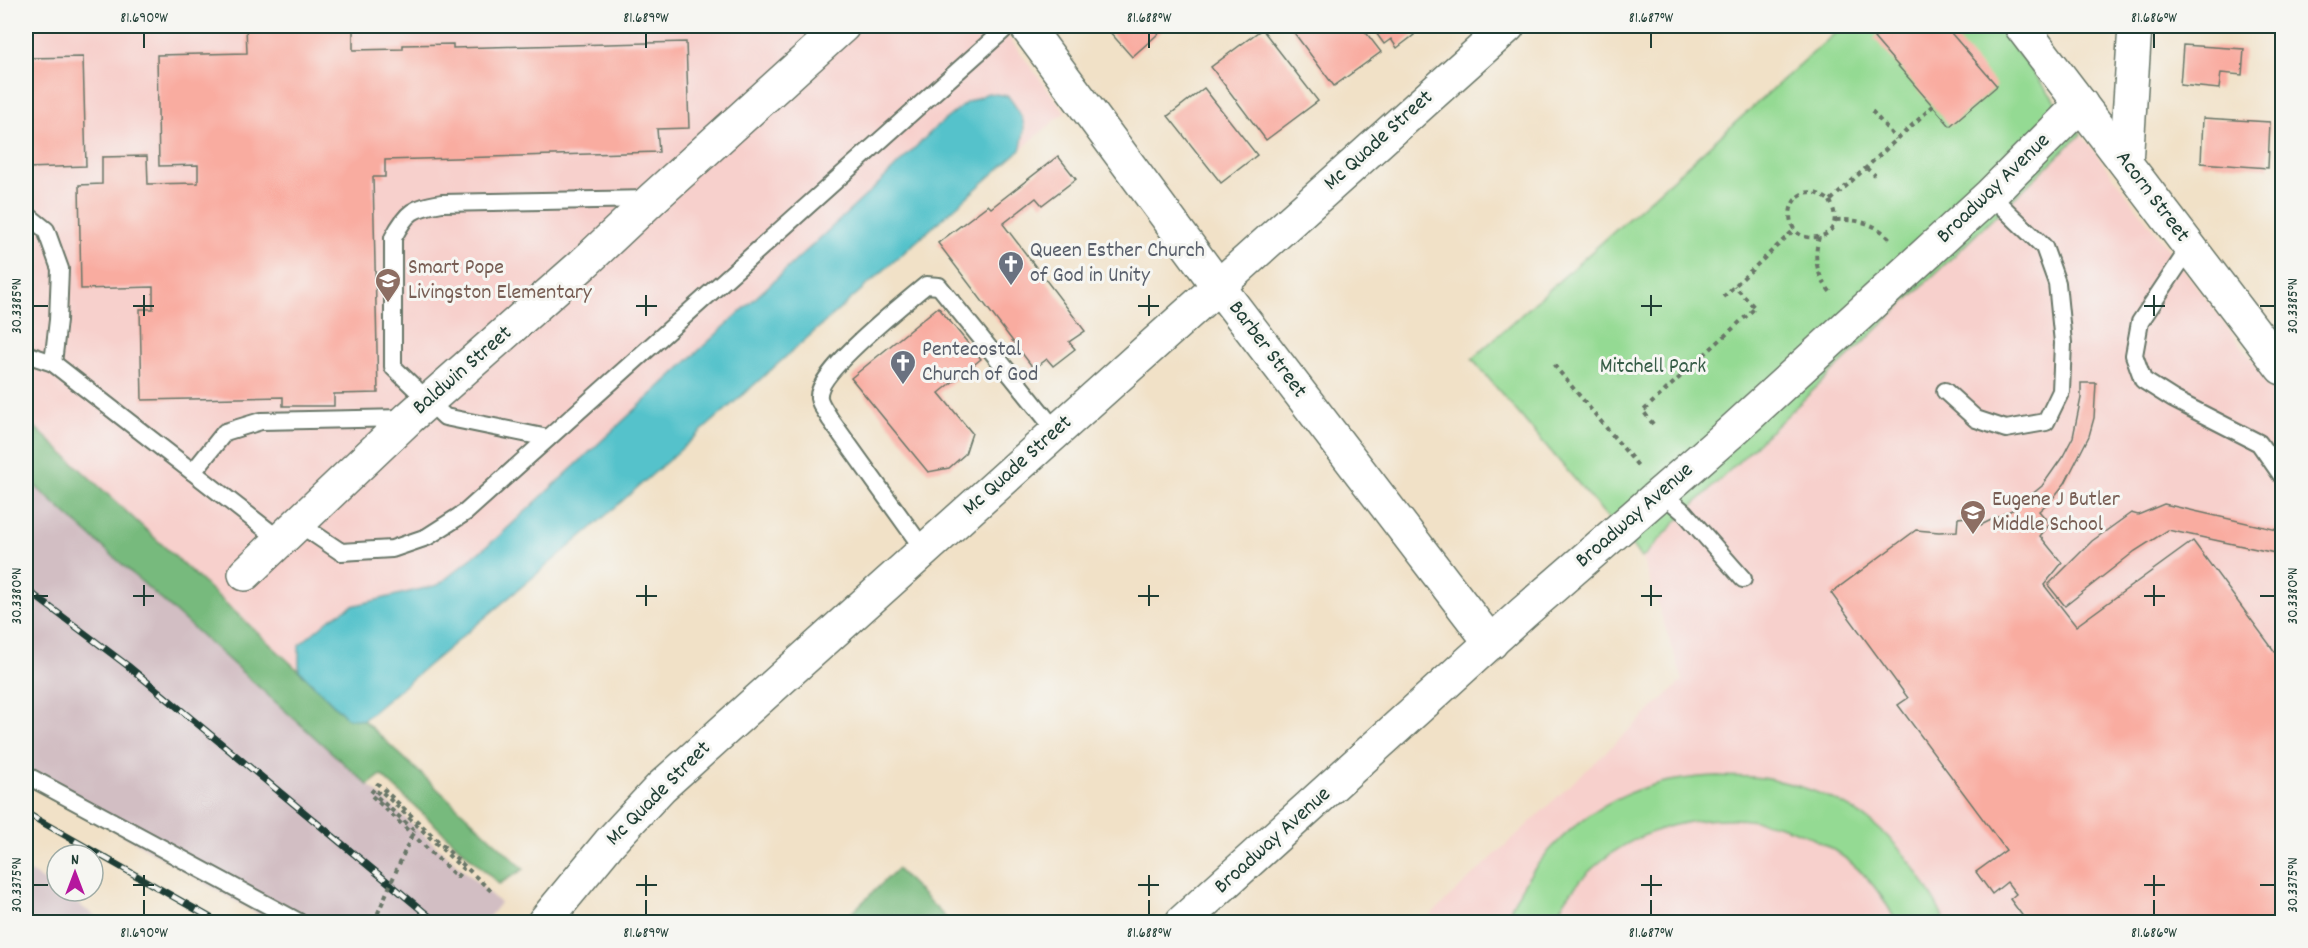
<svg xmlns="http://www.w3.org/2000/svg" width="2308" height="948" font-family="Dekko,sans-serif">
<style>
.built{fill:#f7d0cc}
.industrial{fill:#d2bec3}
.green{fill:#94da93;stroke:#5a8c64;stroke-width:1.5}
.forest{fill:#77ba7d;stroke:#4b7c58;stroke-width:1.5}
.water{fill:#55c2cb;stroke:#3a8080;stroke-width:1.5}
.building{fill:#f9aca0}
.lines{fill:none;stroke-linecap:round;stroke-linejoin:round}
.lane-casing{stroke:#687667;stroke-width:20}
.street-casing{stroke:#687667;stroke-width:36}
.secondary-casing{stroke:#687667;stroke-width:36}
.path{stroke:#687667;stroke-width:4;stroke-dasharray:4.5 4.5;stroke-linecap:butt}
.lane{stroke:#fff;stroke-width:16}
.street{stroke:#fff;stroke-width:33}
.secondary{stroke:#fff;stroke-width:33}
.rail-casing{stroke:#1f3d34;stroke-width:7}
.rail{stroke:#f6f6f2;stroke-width:4.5;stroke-dasharray:14;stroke-linecap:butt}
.path-bridge{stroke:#687667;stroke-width:4;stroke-dasharray:4.5 4.5;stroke-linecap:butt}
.ticks{fill:none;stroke:#1f3d34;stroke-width:2}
.labels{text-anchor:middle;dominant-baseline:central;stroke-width:6;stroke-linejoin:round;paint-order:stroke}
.street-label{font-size:22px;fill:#1f3d34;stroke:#f6f6f2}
.worship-label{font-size:22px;fill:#5b616d;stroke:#f6f6f2;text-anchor:start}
.education-label{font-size:22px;fill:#785e54;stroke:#f6f6f2;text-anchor:start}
.park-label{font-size:22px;fill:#365c47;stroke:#f6f6f2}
.neatline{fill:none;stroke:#1f3d34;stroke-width:2}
.ticks-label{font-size:15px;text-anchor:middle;fill:#1f3d34}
</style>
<rect width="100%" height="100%" fill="#f6f6f2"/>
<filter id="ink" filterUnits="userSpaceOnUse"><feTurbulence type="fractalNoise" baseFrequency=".0167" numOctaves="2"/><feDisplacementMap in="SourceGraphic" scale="12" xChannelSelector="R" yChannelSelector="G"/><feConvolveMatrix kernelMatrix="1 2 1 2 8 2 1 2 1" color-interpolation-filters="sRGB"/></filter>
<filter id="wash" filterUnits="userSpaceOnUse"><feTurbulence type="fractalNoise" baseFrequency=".008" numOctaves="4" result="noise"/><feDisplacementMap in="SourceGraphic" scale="24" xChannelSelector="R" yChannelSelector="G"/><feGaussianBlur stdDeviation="1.35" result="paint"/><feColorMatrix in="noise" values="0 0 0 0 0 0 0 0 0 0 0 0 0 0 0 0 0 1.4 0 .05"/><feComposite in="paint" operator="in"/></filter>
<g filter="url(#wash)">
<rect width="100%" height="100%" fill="#f1e1c7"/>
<!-- built -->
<g class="built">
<path d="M26 26H1000L1065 112 1020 150 1026 131 1022 114 966 103 935 128 874 188 498 537 438 585 352 606 299 645V670L26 419Z"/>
<path d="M2081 134 2282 399V922H1423L1683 680 1642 558 1685 513Z"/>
</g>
<!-- industrial -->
<g class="industrial">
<path d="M26 478 500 903 485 922H271L26 778Z"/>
<path d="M26 869 97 917 103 922H26Z"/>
</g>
<!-- green -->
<g class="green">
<path d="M1843 26H1997L2081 134 1685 513 1642 558 1472 359Z"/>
<path d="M1718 776C1735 777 1752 776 1768 779 1857 795 1909 842 1945 922H1896C1832 784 1618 785 1553 922H1505C1528 861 1586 803 1650 786 1672 779 1695 777 1718 776Z"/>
</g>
<!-- forest -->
<g class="forest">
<path d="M26 419 298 670 347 718 363 720 524 869 499 884 381 775 368 785 26 478Z"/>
<path d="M897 869 950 922H842Z"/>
</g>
<!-- water -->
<path class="water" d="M988 93 1008 96C1024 117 1028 124 1020 150L595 525 363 720 347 718 299 670V645L331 618 352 606 438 585 498 537 874 188 935 128 966 103Z"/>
<g id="blocks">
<!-- building -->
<g class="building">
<path d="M246 26H353V50L403 49V45L453 44V48L686 42 689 128 657 129 659 152 385 160V177H373L378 393 334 394V406H283V397L142 400 140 309H153V287L81 289 79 185 102 184V157L147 156 148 184 198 183V165L159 166 157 55 247 53Z"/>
<path d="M1115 26H1167L1132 57 1109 31Z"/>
<path d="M1289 26H1361L1381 52 1334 86Z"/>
<path d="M1371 26H1411L1409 27 1414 35 1397 48 1391 39 1384 44Z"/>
<path d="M1889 26H1945L1997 86 1950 126 1874 38Z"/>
<path d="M1262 29 1318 101 1266 140 1211 67Z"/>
<path d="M2183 45 2244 49 2242 75 2221 73 2219 89 2180 85Z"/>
<path d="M83 57 86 166 26 168V58Z"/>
<path d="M1204 88 1257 155 1221 183 1168 116Z"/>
<path d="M2203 118 2270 122 2268 168 2201 163Z"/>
<path d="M1058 156 1076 179 1042 205 1036 198 1003 224 1085 331 1069 342 1075 349 1053 366 1047 359 1034 369 938 243 988 205 991 208Z"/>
<path d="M938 307 981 359 939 393 972 433 965 454 949 468 928 472 851 378Z"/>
<path d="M2081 383H2096L2094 418 2089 436 2065 483 2053 498 2039 511 2050 524 2040 536 2062 563 2044 585 2076 626 2193 541 2275 652 2282 646V922H2027L2010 899 2016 894 2007 882 1992 894 1976 872 2006 850 1898 705 1908 698 1831 593 1916 530 1939 532 1957 531 1958 518 1976 516 1981 525 2014 509 2042 486 2063 456 2073 437 2081 398Z"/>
<path d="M2164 504 2282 531V564L2275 553 2168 530 2135 551 2065 606 2048 585 2092 541 2131 513 2138 515Z"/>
</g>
</g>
</g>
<g filter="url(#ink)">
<use href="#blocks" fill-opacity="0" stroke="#687667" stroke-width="1.5"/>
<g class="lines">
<defs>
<g id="lane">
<path d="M26 214 46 230 60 269 58 320 53 363"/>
<path d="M2190 247 2140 322 2134 355 2143 380 2173 399 2259 443 2282 476"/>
<path d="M26 354 53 363 280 540"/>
<path d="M1945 391 1976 419 2006 429 2046 422 2061 391 2063 343 2057 283 2044 247 1990 195"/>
<path d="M548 438 445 417 393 367V238C407 211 413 208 442 203L651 199"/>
<path d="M193 472 225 432 261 421 405 418"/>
<path d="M1661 493 1685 513 1743 579"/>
<path d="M298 523 341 552 392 549 427 537 466 512 1008 26"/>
<path d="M924 550 830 419C827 413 820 405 819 398 815 373 906 302 926 285L939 286 1056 431"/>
<path d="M26 775 299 922"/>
</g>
<g id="street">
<path d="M1026 26 1218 286 1491 643"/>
<path d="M2126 163 2135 26"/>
<path d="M245 574 409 418 582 265 652 199 843 26"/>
<path d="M1182 922 1523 613 1730 433 1990 195 2081 104"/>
</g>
<g id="secondary">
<path d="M2021 26 2282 368"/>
<path d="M544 922 610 842 661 787 1508 26"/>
</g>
</defs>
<!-- lane casing -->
<use href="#lane" class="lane-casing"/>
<!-- street casing -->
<use href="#street" class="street-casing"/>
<!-- secondary casing -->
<use href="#secondary" class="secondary-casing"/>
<!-- path -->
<g class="path">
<path d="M1872 111 1896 139"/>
<path d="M1866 168 1875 175"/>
<path d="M1830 201C1838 216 1837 234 1817 237 1773 244 1787 167 1830 201L1933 106"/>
<path d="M1836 220C1857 219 1876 223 1891 240"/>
<path d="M1819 237C1813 261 1817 276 1832 294"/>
<path d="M1723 297 1794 230"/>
<path d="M1554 365 1639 467"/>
<path d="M1653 424 1643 411 1755 308 1734 286"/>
<path d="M414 830 375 795 380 790 463 869 457 877 370 794 378 784 492 892"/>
</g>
<!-- lane -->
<use href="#lane" class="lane"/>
<!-- street -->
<use href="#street" class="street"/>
<!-- secondary -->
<use href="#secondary" class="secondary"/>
<defs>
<g id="rail">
<path d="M26 589 128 666 436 922"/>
<path d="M26 813 218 922"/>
</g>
</defs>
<!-- rail casing -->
<use href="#rail" class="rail-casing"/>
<!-- rail -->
<use href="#rail" class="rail"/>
<!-- path-bridge -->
<path class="path-bridge" d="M374 922 414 830"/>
</g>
</g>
<!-- ticks -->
<path class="ticks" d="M144 33V48M646 33V48M1149 33V48M1651 33V48M2154 33V48M144 295V316M646 295V316M1149 295V316M1651 295V316M2154 295V316M33 306H48M133 306H154M636 306H657M1138 306H1159M1641 306H1662M2144 306H2165M2260 306H2275M144 585V606M646 585V606M1149 585V606M1651 585V606M2154 585V606M33 596H48M133 596H154M636 596H657M1138 596H1159M1641 596H1662M2144 596H2165M2260 596H2275M144 875V896M646 875V896M1149 875V896M1651 875V896M2154 875V896M33 885H48M133 885H154M636 885H657M1138 885H1159M1641 885H1662M2144 885H2165M2260 885H2275M144 900V915M646 900V915M1149 900V915M1651 900V915M2154 900V915"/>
<!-- icons -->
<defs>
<symbol id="church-pin" viewBox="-11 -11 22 30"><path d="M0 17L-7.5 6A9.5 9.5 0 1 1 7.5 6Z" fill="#6b7280" stroke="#f6f6f2"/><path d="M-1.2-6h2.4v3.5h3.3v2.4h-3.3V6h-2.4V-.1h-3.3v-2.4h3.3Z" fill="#fff"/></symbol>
<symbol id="school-pin" viewBox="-11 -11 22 30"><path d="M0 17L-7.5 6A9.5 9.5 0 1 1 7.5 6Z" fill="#8d6e63" stroke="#f6f6f2"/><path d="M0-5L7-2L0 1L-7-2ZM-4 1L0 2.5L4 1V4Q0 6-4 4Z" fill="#fff"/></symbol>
</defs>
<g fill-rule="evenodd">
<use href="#church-pin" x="996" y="249" width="30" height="40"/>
<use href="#school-pin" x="373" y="266" width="30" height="40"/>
<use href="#church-pin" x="888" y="348" width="30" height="40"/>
<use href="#school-pin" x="1958" y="498" width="30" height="40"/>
</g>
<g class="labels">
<!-- street labels -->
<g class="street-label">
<text transform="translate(1379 141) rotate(-42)">Mc Quade Street</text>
<text transform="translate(1994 189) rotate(-44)">Broadway Avenue</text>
<text transform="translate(2152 197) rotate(53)">Acorn Street</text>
<text transform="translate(1267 350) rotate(53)">Barber Street</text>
<text transform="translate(463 371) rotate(-41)">Baldwin Street</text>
<text transform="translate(1018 466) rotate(-42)">Mc Quade Street</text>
<text transform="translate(1635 516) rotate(-41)">Broadway Avenue</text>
<text transform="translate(659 794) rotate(-45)">Mc Quade Street</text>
<text transform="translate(1273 841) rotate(-42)">Broadway Avenue</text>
</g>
<!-- worship labels -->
<g class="worship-label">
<text x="1030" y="251">Queen Esther Church<tspan x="1030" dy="25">of God in Unity</tspan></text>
<text x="922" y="350">Pentecostal<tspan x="922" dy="25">Church of God</tspan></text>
</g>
<!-- education labels -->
<g class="education-label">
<text x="408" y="268">Smart Pope<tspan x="408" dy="25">Livingston Elementary</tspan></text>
<text x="1992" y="500">Eugene J Butler<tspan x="1992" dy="25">Middle School</tspan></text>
</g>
<!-- park labels -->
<g class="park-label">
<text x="1653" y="367">Mitchell Park</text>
</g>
</g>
<!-- margin -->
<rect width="2308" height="948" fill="none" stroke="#f6f6f2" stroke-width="66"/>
<!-- north arrow -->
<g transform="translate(75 873)"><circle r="28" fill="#f6f6f2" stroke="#a0aca6" stroke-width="1.5"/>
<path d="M0-4.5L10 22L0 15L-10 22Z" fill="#b5179e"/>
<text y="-9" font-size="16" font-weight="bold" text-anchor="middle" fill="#1f3d34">N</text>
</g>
<rect x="33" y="33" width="2242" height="882" class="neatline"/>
<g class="ticks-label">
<text x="144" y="22">81.690°W</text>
<text x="646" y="22">81.689°W</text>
<text x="1149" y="22">81.688°W</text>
<text x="1651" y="22">81.687°W</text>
<text x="2154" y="22">81.686°W</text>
<text transform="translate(16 306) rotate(-90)" y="5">30.3385°N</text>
<text transform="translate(2292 306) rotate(-90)" y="5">30.3385°N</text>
<text transform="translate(16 596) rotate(-90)" y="5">30.3380°N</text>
<text transform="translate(2292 596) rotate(-90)" y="5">30.3380°N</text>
<text transform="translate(16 885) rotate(-90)" y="5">30.3375°N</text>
<text transform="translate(2292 885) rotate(-90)" y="5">30.3375°N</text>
<text x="144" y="937">81.690°W</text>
<text x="646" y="937">81.689°W</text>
<text x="1149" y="937">81.688°W</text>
<text x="1651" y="937">81.687°W</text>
<text x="2154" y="937">81.686°W</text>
</g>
</svg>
